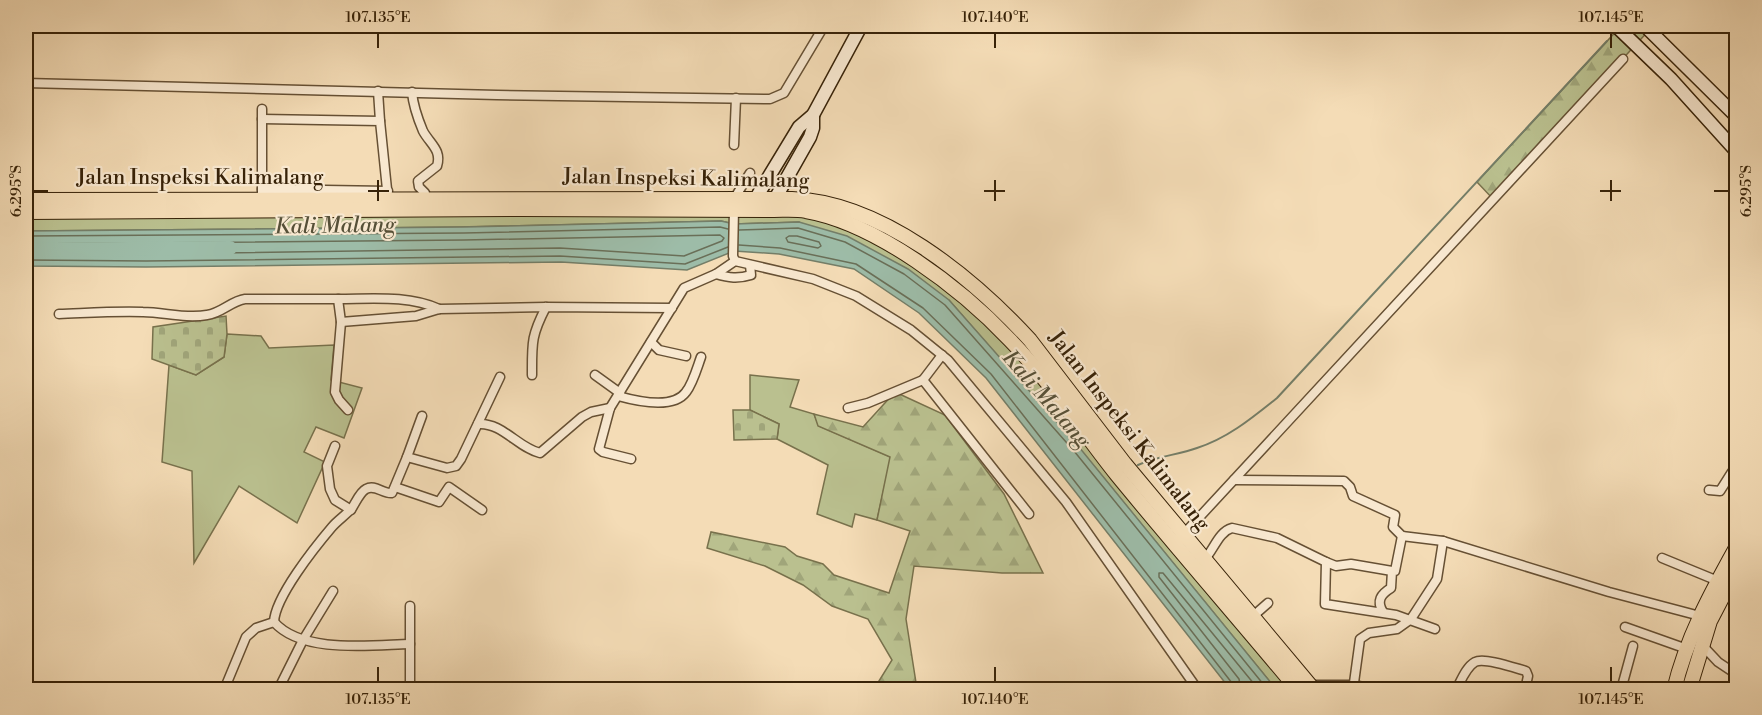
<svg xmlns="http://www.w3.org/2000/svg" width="1762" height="715" font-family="'Libre Bodoni',serif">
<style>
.green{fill:#bac08f;stroke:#78714c;stroke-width:1.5}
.forest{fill:url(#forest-firs);stroke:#78714c;stroke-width:1.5}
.cemetery{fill:url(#cemetery-stones);stroke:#78714c;stroke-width:1.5}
.water{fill:#9dbca8;stroke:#747e68;stroke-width:1.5}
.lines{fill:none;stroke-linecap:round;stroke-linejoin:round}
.shore{stroke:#6a6f58;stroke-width:1.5}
.stream{stroke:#747e68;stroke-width:2}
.river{stroke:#9dbca8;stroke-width:14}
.street-casing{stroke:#665034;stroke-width:11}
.secondary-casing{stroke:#372208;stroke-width:15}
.primary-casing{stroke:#372208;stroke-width:16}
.street{stroke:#f8e8d0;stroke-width:8}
.secondary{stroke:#f8e8d0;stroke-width:12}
.primary{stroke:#f4dcb6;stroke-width:14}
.ticks{fill:none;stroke:#372208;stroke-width:2}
.labels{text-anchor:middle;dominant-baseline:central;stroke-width:4.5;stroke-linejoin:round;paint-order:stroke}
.street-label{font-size:21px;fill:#372208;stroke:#f8e8d0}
.water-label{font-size:22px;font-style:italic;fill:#565038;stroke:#f8e8d0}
.neatline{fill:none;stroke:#372208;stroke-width:2}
.ticks-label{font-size:15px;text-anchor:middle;fill:#372208}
</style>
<defs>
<pattern id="forest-firs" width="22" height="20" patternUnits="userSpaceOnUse" patternTransform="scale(1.5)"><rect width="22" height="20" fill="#bac08f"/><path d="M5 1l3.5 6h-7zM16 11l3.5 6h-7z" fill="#a0a57a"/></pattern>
<pattern id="cemetery-stones" width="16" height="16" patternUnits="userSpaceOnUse" patternTransform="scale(1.5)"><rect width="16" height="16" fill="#bac08f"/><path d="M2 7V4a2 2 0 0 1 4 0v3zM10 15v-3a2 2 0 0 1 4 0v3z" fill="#a0a57a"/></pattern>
</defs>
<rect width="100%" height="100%" fill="#f4dcb6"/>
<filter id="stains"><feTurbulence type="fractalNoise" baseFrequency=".00333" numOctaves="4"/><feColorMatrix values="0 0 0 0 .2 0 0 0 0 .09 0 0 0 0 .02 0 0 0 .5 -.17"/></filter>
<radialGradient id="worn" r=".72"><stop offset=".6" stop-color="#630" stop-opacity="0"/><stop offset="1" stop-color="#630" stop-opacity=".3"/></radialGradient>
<!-- green -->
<g class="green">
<path d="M774 210 847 223 980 311 1298 689H1276L1098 471 949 300 799 222 734 224 721 221 459 227 26 231V213Z"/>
<path d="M227 334 261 336 269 348 334 345 331 380 362 388 344 438 316 427 304 452 325 462 297 523 239 486 194 563 192 471 162 462 169 365 196 375 224 357Z"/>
<path d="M750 375 799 380 790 407 814 414 819 426 891 457 877 520 855 514 852 527 817 514 828 465 777 439 779 424 750 410Z"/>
</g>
<!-- forest -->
<g class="forest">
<path d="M1621 26H1653L1493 199 1477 182Z"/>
<path d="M895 392 945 415 1004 494 1043 573H1002L914 566 906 619 917 689H874L892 660 868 619 832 606 803 585 765 566 707 548 711 532 785 547 797 556 823 564 834 575 889 593 910 531 877 520 890 457 818 426 814 414 863 427Z"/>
</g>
<!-- cemetery -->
<g class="cemetery">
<path d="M226 316 227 334 224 357 196 375 152 359 153 327Z"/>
<path d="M733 410H750L779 424 777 439 734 440Z"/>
</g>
<!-- water -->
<path class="water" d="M721 221 734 224 799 222 847 236 908 269 949 300 1079 447 1276 689H1230L986 378 919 313 854 269 779 254 734 251 687 270 561 262 146 267 26 266V231L464 227Z"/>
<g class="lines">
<!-- shore -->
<g class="shore">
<path d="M739 230 798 228 845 242 904 274 945 305 1074 451 1268 690"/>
<path d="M26 236 464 233 720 227 728 229"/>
<path d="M789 236H797L819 242 821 246 818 248 788 242 786 238Z"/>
<path d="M26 244 464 240 720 235 724 238 722 241 684 256 560 248 146 254 26 253"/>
<path d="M739 245 780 248 856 264 923 308 991 374 1232 683 1234 690"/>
<path d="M26 260 146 261 560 256 685 264 728 247"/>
<path d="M1241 690 1239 679 1159 577V573H1163L1259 690"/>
</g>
<!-- stream -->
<path class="stream" d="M1138 465C1157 456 1178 455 1197 448 1228 438 1252 418 1277 398L1607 41"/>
<!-- river -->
<path class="river" d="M26 250 230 248"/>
<defs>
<g id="street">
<path d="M26 83 497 95 770 99 784 93 824 26"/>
<path d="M378 91 380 121"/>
<path d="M412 92C413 105 418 119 423 131 430 144 442 150 437 166L418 181 419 187 425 193 424 199"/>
<path d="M262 119 380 121 388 199"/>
<path d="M734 145 736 98"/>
<path d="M262 189 388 191"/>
<path d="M262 193V109"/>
<path d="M734 199 750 173"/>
<path d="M734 209 733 256 735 261"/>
<path d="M716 274C729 278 738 279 751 275L750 265"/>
<path d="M338 299C372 299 408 295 439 309"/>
<path d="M59 314C87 313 115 311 143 312 164 312 185 319 207 315 222 313 231 301 245 299H338L341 322 335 392 339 400 348 410"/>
<path d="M341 322 416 316 439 309 546 307 672 308"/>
<path d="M651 342 659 350 686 356"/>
<path d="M532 375C532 343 531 336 546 307"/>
<path d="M595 375 620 393"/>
<path d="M923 380 942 355"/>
<path d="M618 396C636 401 673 410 686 392 693 383 697 368 701 357"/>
<path d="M848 408 868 403 923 380 1029 514"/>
<path d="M478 424C502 422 518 448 540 453L582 417 591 412 610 408"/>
<path d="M335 446 327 466 330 489 335 500 351 510"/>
<path d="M407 457 422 416"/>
<path d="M631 459 603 452 599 449 610 408 684 288 716 274 735 261 813 279 856 296 911 330 948 360 1066 502 1198 690"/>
<path d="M1234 480 1344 481 1350 487 1353 496 1395 515 1393 527 1402 536 1443 541 1609 592 1700 616"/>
<path d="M395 487 439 502 449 487 482 510"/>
<path d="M1709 490 1720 491 1732 472 1736 471"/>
<path d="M1181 537 1623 59"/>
<path d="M1662 558 1718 581"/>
<path d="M1204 560C1214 550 1218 532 1232 528L1277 538 1326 562 1325 604 1396 615 1435 629"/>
<path d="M1326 562 1336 566 1351 564 1392 571"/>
<path d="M1383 612C1376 601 1381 594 1391 588L1392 571H1395L1402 536"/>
<path d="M1252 617 1268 603"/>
<path d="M274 622C275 597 315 547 332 527 338 520 346 515 352 508 356 502 360 492 366 489 375 484 383 494 392 493L407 457 447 468 456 466 461 459 500 377"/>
<path d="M274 622C302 654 371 645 410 644"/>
<path d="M1625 627 1687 649"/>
<path d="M1702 645 1718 662 1736 674"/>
<path d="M1310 685H1355L1378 690"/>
<path d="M224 690 246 637 256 628 274 622"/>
<path d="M278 690 303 640 333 591"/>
<path d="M410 690V606"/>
<path d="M1353 690 1360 639 1369 633 1397 629 1411 619 1437 579 1443 541"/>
<path d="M1456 690C1461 681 1466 667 1475 662 1484 657 1515 668 1526 671L1528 676 1525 690"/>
<path d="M1621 690 1633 646"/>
</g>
<g id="secondary">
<path d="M1616 26 1671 79 1736 151"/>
<path d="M1645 26 1736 116"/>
<path d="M774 206 775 199 810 137 813 128V115"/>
<path d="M756 207V199L759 193 799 127 813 115 861 26"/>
</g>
<g id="primary">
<path d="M26 200 792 199C881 202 972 277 1030 340L1125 464 1314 690"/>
<path d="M26 212 523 209 774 210C785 210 796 209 806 211 876 223 962 289 1010 340 1050 381 1081 430 1117 475 1176 547 1238 618 1298 690"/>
<path d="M1674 690C1686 639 1711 593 1736 548"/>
<path d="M1689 690 1710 621 1736 571"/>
</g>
</defs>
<!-- street casing -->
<use href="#street" class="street-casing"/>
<!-- secondary casing -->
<use href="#secondary" class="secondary-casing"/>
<!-- primary casing -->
<use href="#primary" class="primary-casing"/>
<!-- street -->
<use href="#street" class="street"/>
<!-- secondary -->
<use href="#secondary" class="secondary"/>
<!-- primary -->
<use href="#primary" class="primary"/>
</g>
<!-- ticks -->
<path class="ticks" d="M378 33V48M995 33V48M1611 33V48M378 180V201M995 180V201M1611 180V201M33 191H48M368 191H389M984 191H1005M1600 191H1621M1714 191H1729M378 667V682M995 667V682M1611 667V682"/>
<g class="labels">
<!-- street labels -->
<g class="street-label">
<text x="200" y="178">Jalan Inspeksi Kalimalang</text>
<text transform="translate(686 179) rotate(1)">Jalan Inspeksi Kalimalang</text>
<text transform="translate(1129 431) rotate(52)">Jalan Inspeksi Kalimalang</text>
</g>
<!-- water labels -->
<g class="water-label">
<text transform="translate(335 226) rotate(-1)">Kali Malang</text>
<text transform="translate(1046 399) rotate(49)">Kali Malang</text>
</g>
</g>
<!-- margin -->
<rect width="1762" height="715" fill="none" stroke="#f4dcb6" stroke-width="66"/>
<rect x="33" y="33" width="1696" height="649" class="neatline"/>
<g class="ticks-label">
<text x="378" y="22">107.135°E</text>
<text x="995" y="22">107.140°E</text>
<text x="1611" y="22">107.145°E</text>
<text transform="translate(16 191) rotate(-90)" y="5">6.295°S</text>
<text transform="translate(1746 191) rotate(-90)" y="5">6.295°S</text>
<text x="378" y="704">107.135°E</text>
<text x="995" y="704">107.140°E</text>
<text x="1611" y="704">107.145°E</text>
</g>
<rect width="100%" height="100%" filter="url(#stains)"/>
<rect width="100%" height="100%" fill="url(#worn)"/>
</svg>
